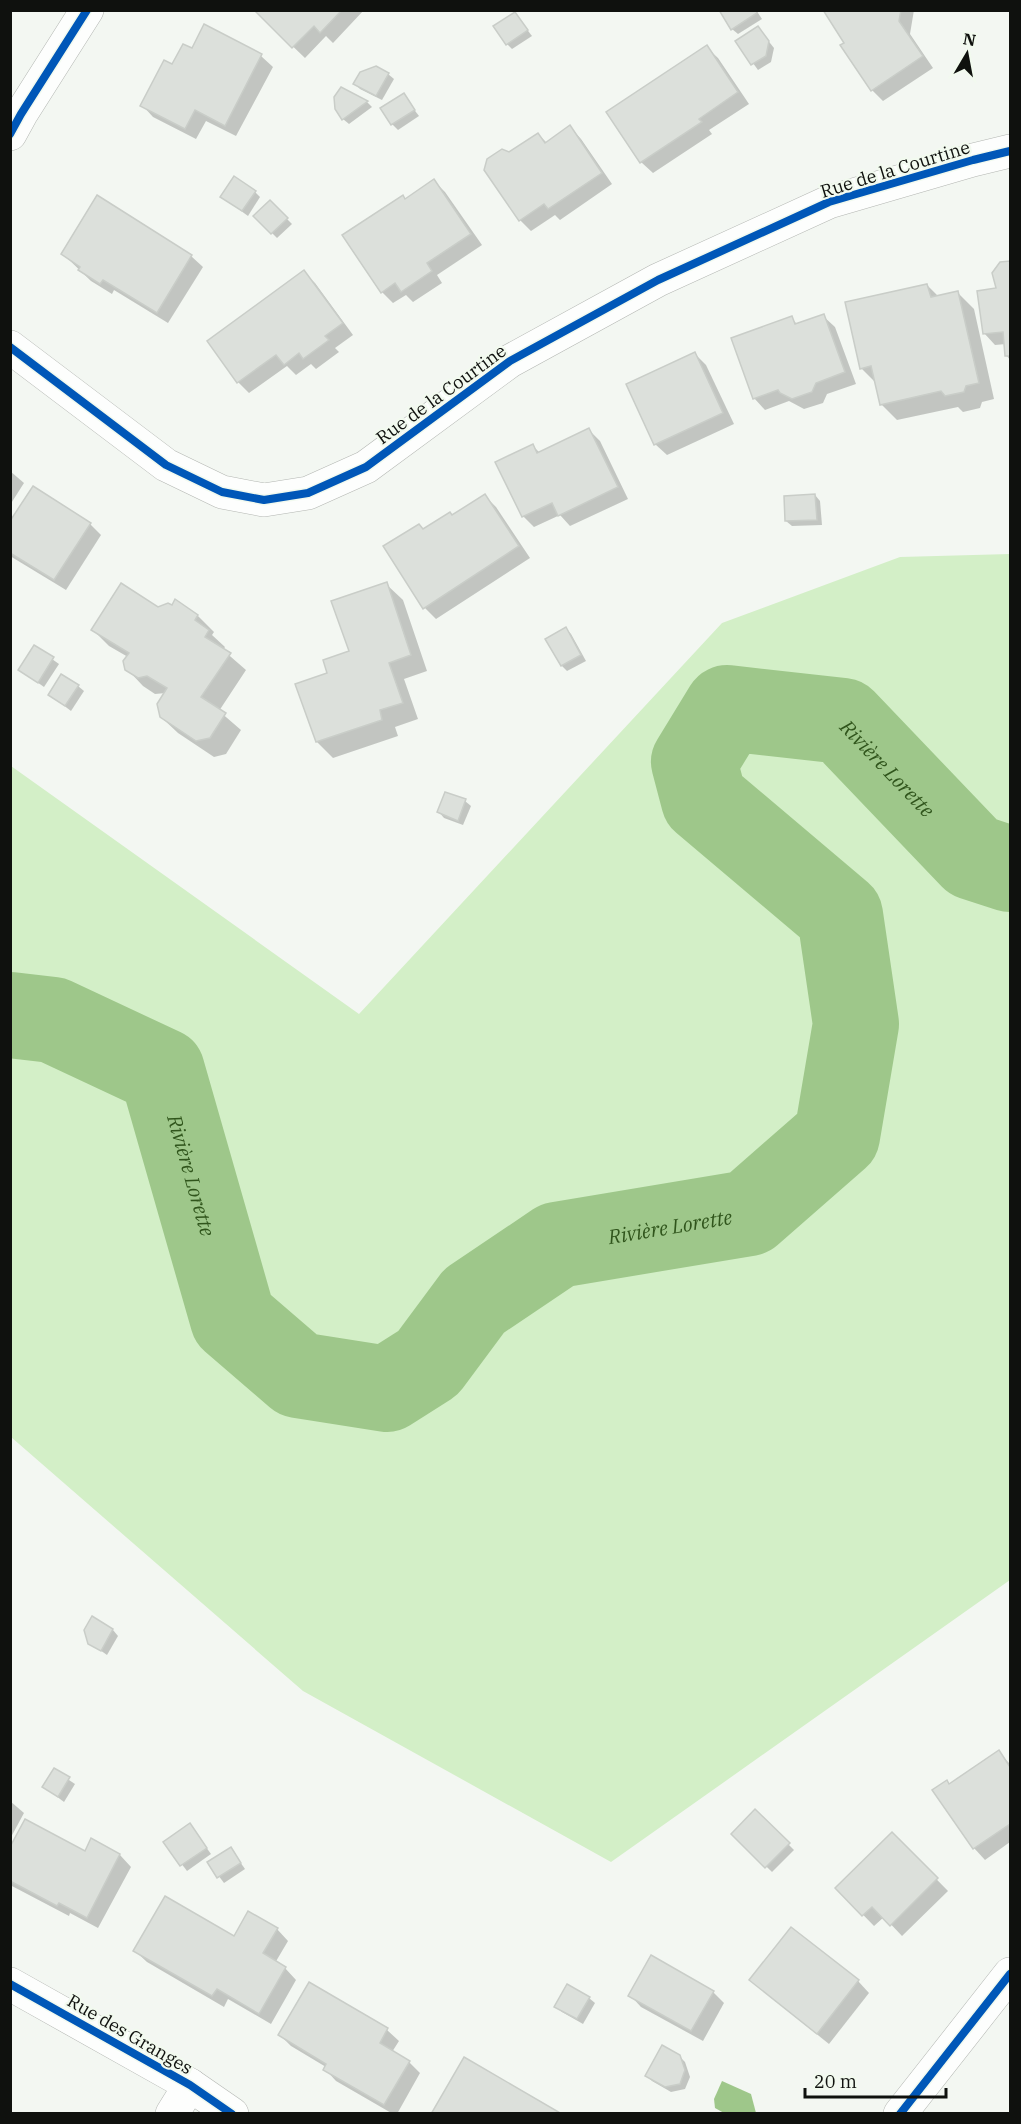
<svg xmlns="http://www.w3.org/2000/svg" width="1021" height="2124" font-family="'IBM Plex Serif',serif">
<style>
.green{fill:#d3efc7}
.water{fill:#9ec78a}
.shadow{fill:#0003}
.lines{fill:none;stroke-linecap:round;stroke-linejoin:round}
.river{stroke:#9ec78a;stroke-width:86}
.building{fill:#dce0db;stroke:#c9cdc8;stroke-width:1.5}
.minor-casing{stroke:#b3b6b2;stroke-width:34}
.minor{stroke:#fdfefd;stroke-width:33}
.cycleway-casing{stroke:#f2faef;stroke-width:11}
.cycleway{stroke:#0057b8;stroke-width:8}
.labels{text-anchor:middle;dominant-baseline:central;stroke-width:4.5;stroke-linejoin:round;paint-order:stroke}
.street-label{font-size:18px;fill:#0f110e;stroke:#f2faef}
.water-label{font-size:20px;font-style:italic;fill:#30551c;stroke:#f2faef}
</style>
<rect width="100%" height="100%" fill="#f3f7f2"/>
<!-- green -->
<path class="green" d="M1010 554V1580L611 1862 303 1691 11 1437V766L359 1014 722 623 900 557Z"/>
<!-- water -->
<path class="water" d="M722 2081 751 2094 756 2113H724L715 2108 714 2099Z"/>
<!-- shadow -->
<g class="shadow">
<path d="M255 10H364L333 43 326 36 305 58Z"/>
<path d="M756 10 762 19 738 34 732 29Z"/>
<path d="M825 10H914L910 34 933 68 883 101 872 90 846 43Z"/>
<path d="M515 14 532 36 512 49 507 44Z"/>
<path d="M205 26 261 56 273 67 236 136 206 121 196 139 153 117 142 105 173 66 193 50Z"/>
<path d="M758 28 774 48 771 62 758 70 737 41Z"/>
<path d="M706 47 718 58 749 104 709 130 712 134 653 173 641 162Z"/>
<path d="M388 74 394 79 382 100 360 89 355 84Z"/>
<path d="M342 89 367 102 372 107 349 124 343 119Z"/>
<path d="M403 95 419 116 398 130 392 124Z"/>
<path d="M570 127 581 139 612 184 560 220 555 215 531 231 520 220 509 154 538 134 547 143Z"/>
<path d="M434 181 445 192 482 245 437 275 442 283 413 302 406 295 393 303 382 292 406 200Z"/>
<path d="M255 192 260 197 248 216 222 197Z"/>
<path d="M270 202 292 224 277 238 255 216Z"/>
<path d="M63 254 191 256 203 267 168 323 114 290 112 294 91 281Z"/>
<path d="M1010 262V360L1007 356 1006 344 995 345 984 333 998 289 1001 263Z"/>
<path d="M303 272 315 283 353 335 335 348 339 352 316 369 311 364 296 375 287 366 249 393 238 382 209 341Z"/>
<path d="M927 285 939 297 958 293 974 309 994 399 982 402 980 408 963 412 958 407 897 420 881 404 877 384 861 368Z"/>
<path d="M823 316 835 327 856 384 827 394 823 403 804 409 789 401 765 410 754 398 791 318 798 325Z"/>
<path d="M695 354 706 365 734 424 667 455 655 444Z"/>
<path d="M589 430 600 441 628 499 570 526 560 515 534 527 523 516 533 446 540 453Z"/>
<path d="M10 471 24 483 10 505Z"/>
<path d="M815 495 820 501 822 525 792 526 786 521Z"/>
<path d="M485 496 496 507 530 558 436 619 425 608 424 531 453 517Z"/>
<path d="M10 524H90L101 535 66 590 10 556Z"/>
<path d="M386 584 403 600 427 671 404 679 418 719 395 727 398 736 333 758 317 742 329 674 350 652Z"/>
<path d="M157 608 198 616 214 632 212 635 225 647 223 650 246 670 219 711 241 730 226 754 214 757 178 733 161 717 166 693 155 694 143 686 127 669 128 657 109 646 93 630Z"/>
<path d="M565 628 571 634 586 661 567 671 562 666 547 639Z"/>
<path d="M35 647 59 664 44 687 20 670Z"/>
<path d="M78 686 84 691 71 711 50 695Z"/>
<path d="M465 801 471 806 463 825 444 818 439 812Z"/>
<path d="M92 1618 113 1630 118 1636 107 1655 90 1643Z"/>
<path d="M998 1752 1010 1764V1842L985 1860 974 1848 950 1785Z"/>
<path d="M54 1770 75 1784 64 1802 44 1787Z"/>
<path d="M10 1801 24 1813 10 1839Z"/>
<path d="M755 1811 794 1850 772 1872 733 1834Z"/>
<path d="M190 1825 211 1854 187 1871 165 1842Z"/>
<path d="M892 1834 948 1891 902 1936 884 1917 874 1926 837 1888Z"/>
<path d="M92 1841 120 1855 131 1867 98 1928 70 1913 69 1916 10 1885V1850L85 1853Z"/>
<path d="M231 1849 245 1869 224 1883 209 1863Z"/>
<path d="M277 1929 288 1941 275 1963 285 1968 296 1980 271 2024 228 1999 224 2007 147 1962 135 1951 234 1938Z"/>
<path d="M792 1929 858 1981 869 1993 829 2044 763 1991 751 1980Z"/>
<path d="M309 1984 387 2030 399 2041 392 2052 409 2062 420 2073 397 2114H393L336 2081 325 2069 326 2067 291 2046 280 2035Z"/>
<path d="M713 1992 724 2003 703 2041 641 2007 630 1995Z"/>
<path d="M589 1998 595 2003 583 2024 562 2012 556 2007Z"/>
<path d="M679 2056 685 2062 690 2077 685 2089 671 2092 652 2081 647 2076Z"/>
</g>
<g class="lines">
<!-- river -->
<path class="river" id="s1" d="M10 1015 53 1020 162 1071 233 1319 298 1375 387 1389 428 1363 474 1301 557 1245 749 1213 837 1136 856 1024 840 915 704 800 694 762 727 708 843 721 973 857 1010 869"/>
</g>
<!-- building -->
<g class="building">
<path d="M254 10H342L320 33 314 26 292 48Z"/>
<path d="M719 10H756L757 13 731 30Z"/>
<path d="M823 10H901L899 21 923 56 871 91 840 45 844 43Z"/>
<path d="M515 12 528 30 506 45 493 26Z"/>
<path d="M204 24 262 54 225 126 195 110 185 129 140 106 164 60 172 64 183 44 192 48Z"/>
<path d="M758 26 769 41 766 56 751 65 735 41Z"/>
<path d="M707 45 738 92 699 119 702 122 640 163 606 112Z"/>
<path d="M376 66 389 73 376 96 353 84 360 72Z"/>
<path d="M341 87 368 101 342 120 335 109 334 97Z"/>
<path d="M404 93 415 110 391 125 380 108Z"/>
<path d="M570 125 602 173 548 209 544 204 519 221 484 170 487 159 502 149 509 152 538 133 545 143Z"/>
<path d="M234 176 256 191 242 211 220 197Z"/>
<path d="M434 179 471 234 427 263 432 271 401 292 395 283 381 293 342 235 403 195 405 199Z"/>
<path d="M97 195 192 255 157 313 103 280 100 284 78 270 80 267 61 254Z"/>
<path d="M270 200 288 218 271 234 253 216Z"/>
<path d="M1010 261V356H1005L1003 332 983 334 977 291 996 288 992 273 1000 262Z"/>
<path d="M304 270 343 323 325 336 329 340 303 359 299 353 284 365 276 355 237 383 207 341Z"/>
<path d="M927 284 931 297 958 291 979 383 966 386 964 392 945 396 941 391 880 405 871 366 860 369 845 302Z"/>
<path d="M824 314 845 372 816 383 812 392 792 399 780 393 778 390 753 399 731 338 792 316 795 324Z"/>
<path d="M695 352 723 413 654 445 626 384Z"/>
<path d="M589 428 618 487 558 516 552 503 522 517 495 462 533 444 537 453Z"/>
<path d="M33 486 91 523 54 580 10 553V521Z"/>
<path d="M485 494 519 546 423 609 383 546 419 524 423 529 450 512 452 515Z"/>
<path d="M815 494 817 520 785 521 784 496Z"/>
<path d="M387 582 411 655 389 663 403 703 380 710 382 720 316 742 295 684 327 673 323 660 349 651 331 601Z"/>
<path d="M121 583 158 607 168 603 172 605 175 599 198 615 195 620 209 630 205 637 231 653 201 697 226 713 210 738 196 741 160 717 157 704 167 688 147 676 138 678 125 670 123 661 129 653 91 630Z"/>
<path d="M566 627 581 655 561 666 545 639Z"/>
<path d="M34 645 54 657 38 683 18 670Z"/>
<path d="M61 674 79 685 65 706 48 695Z"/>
<path d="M445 792 466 799 458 821 437 812Z"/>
<path d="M92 1616 113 1629 101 1651 88 1644 84 1630Z"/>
<path d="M999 1750 1010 1767V1824L973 1849 932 1790 947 1780 949 1784Z"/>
<path d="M54 1768 70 1777 58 1797 42 1787Z"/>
<path d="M755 1809 790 1843 765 1868 731 1834Z"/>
<path d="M25 1819 85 1851 91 1838 120 1854 87 1918 59 1903 57 1906 10 1881V1847Z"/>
<path d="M190 1823 207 1848 180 1866 163 1842Z"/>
<path d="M892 1832 938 1878 890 1926 872 1907 862 1916 835 1888Z"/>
<path d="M231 1847 241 1863 217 1878 207 1862Z"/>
<path d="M165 1896 234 1936 248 1911 278 1928 263 1953 286 1967 259 2014 217 1989 212 1996 133 1951Z"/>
<path d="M791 1927 859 1980 817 2034 749 1980Z"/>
<path d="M651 1955 714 1991 691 2031 628 1996Z"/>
<path d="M309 1982 388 2028 380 2043 410 2061 384 2105 323 2070 326 2064 278 2035Z"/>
<path d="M567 1984 590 1997 577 2019 554 2007Z"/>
<path d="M662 2045 680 2055 685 2070 680 2084 665 2087 645 2076Z"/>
<path d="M464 2057 562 2114H431Z"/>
</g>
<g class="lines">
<defs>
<g id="minor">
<path d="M10 134 21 114 87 10"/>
<path d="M10 347 166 465 222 492 264 500 308 493 366 467 510 361 658 280 829 202 973 160 1010 151"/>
<path d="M10 1984 190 2085 232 2114"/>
<path d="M172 2114 190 2085"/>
<path d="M900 2114 1010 1974"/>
</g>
</defs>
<!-- minor casing -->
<use href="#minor" class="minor-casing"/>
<!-- minor -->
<use href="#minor" class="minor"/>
<defs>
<g id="cycleway">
<path d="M10 134 21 114 87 10"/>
<path d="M10 347 166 465 222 492 264 500 308 493 366 467 510 361 658 280 829 202 973 160 1010 151"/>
<path d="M10 1984 190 2085 232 2114"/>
<path d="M900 2114 1010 1974"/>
</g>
</defs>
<!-- cycleway casing -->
<use href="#cycleway" class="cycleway-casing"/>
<!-- cycleway -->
<use href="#cycleway" class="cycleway"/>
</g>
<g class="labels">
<!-- street labels -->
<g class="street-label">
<text transform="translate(895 169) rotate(-17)">Rue de la Courtine</text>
<text transform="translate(441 394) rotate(-36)">Rue de la Courtine</text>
<text transform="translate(130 2034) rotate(30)">Rue des Granges</text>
</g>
<!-- water labels -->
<g class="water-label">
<text stroke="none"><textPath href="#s1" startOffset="1821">Rivière Lorette</textPath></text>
<text stroke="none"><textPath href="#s1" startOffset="272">Rivière Lorette</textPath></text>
<text stroke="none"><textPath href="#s1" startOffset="938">Rivière Lorette</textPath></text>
</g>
</g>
<!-- border -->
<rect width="1021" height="2124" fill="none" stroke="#0f110e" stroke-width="24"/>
<!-- north arrow -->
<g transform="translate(967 54) rotate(10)" stroke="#f2faef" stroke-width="4.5" paint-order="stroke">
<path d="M0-4.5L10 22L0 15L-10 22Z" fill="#0f110e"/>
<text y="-9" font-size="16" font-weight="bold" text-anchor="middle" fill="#0f110e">N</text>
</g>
<!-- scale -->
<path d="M805 2088v9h141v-9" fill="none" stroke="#0f110e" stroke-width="3"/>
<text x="814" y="2088" font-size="18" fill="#0f110e" stroke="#f2faef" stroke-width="4.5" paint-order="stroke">20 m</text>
</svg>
